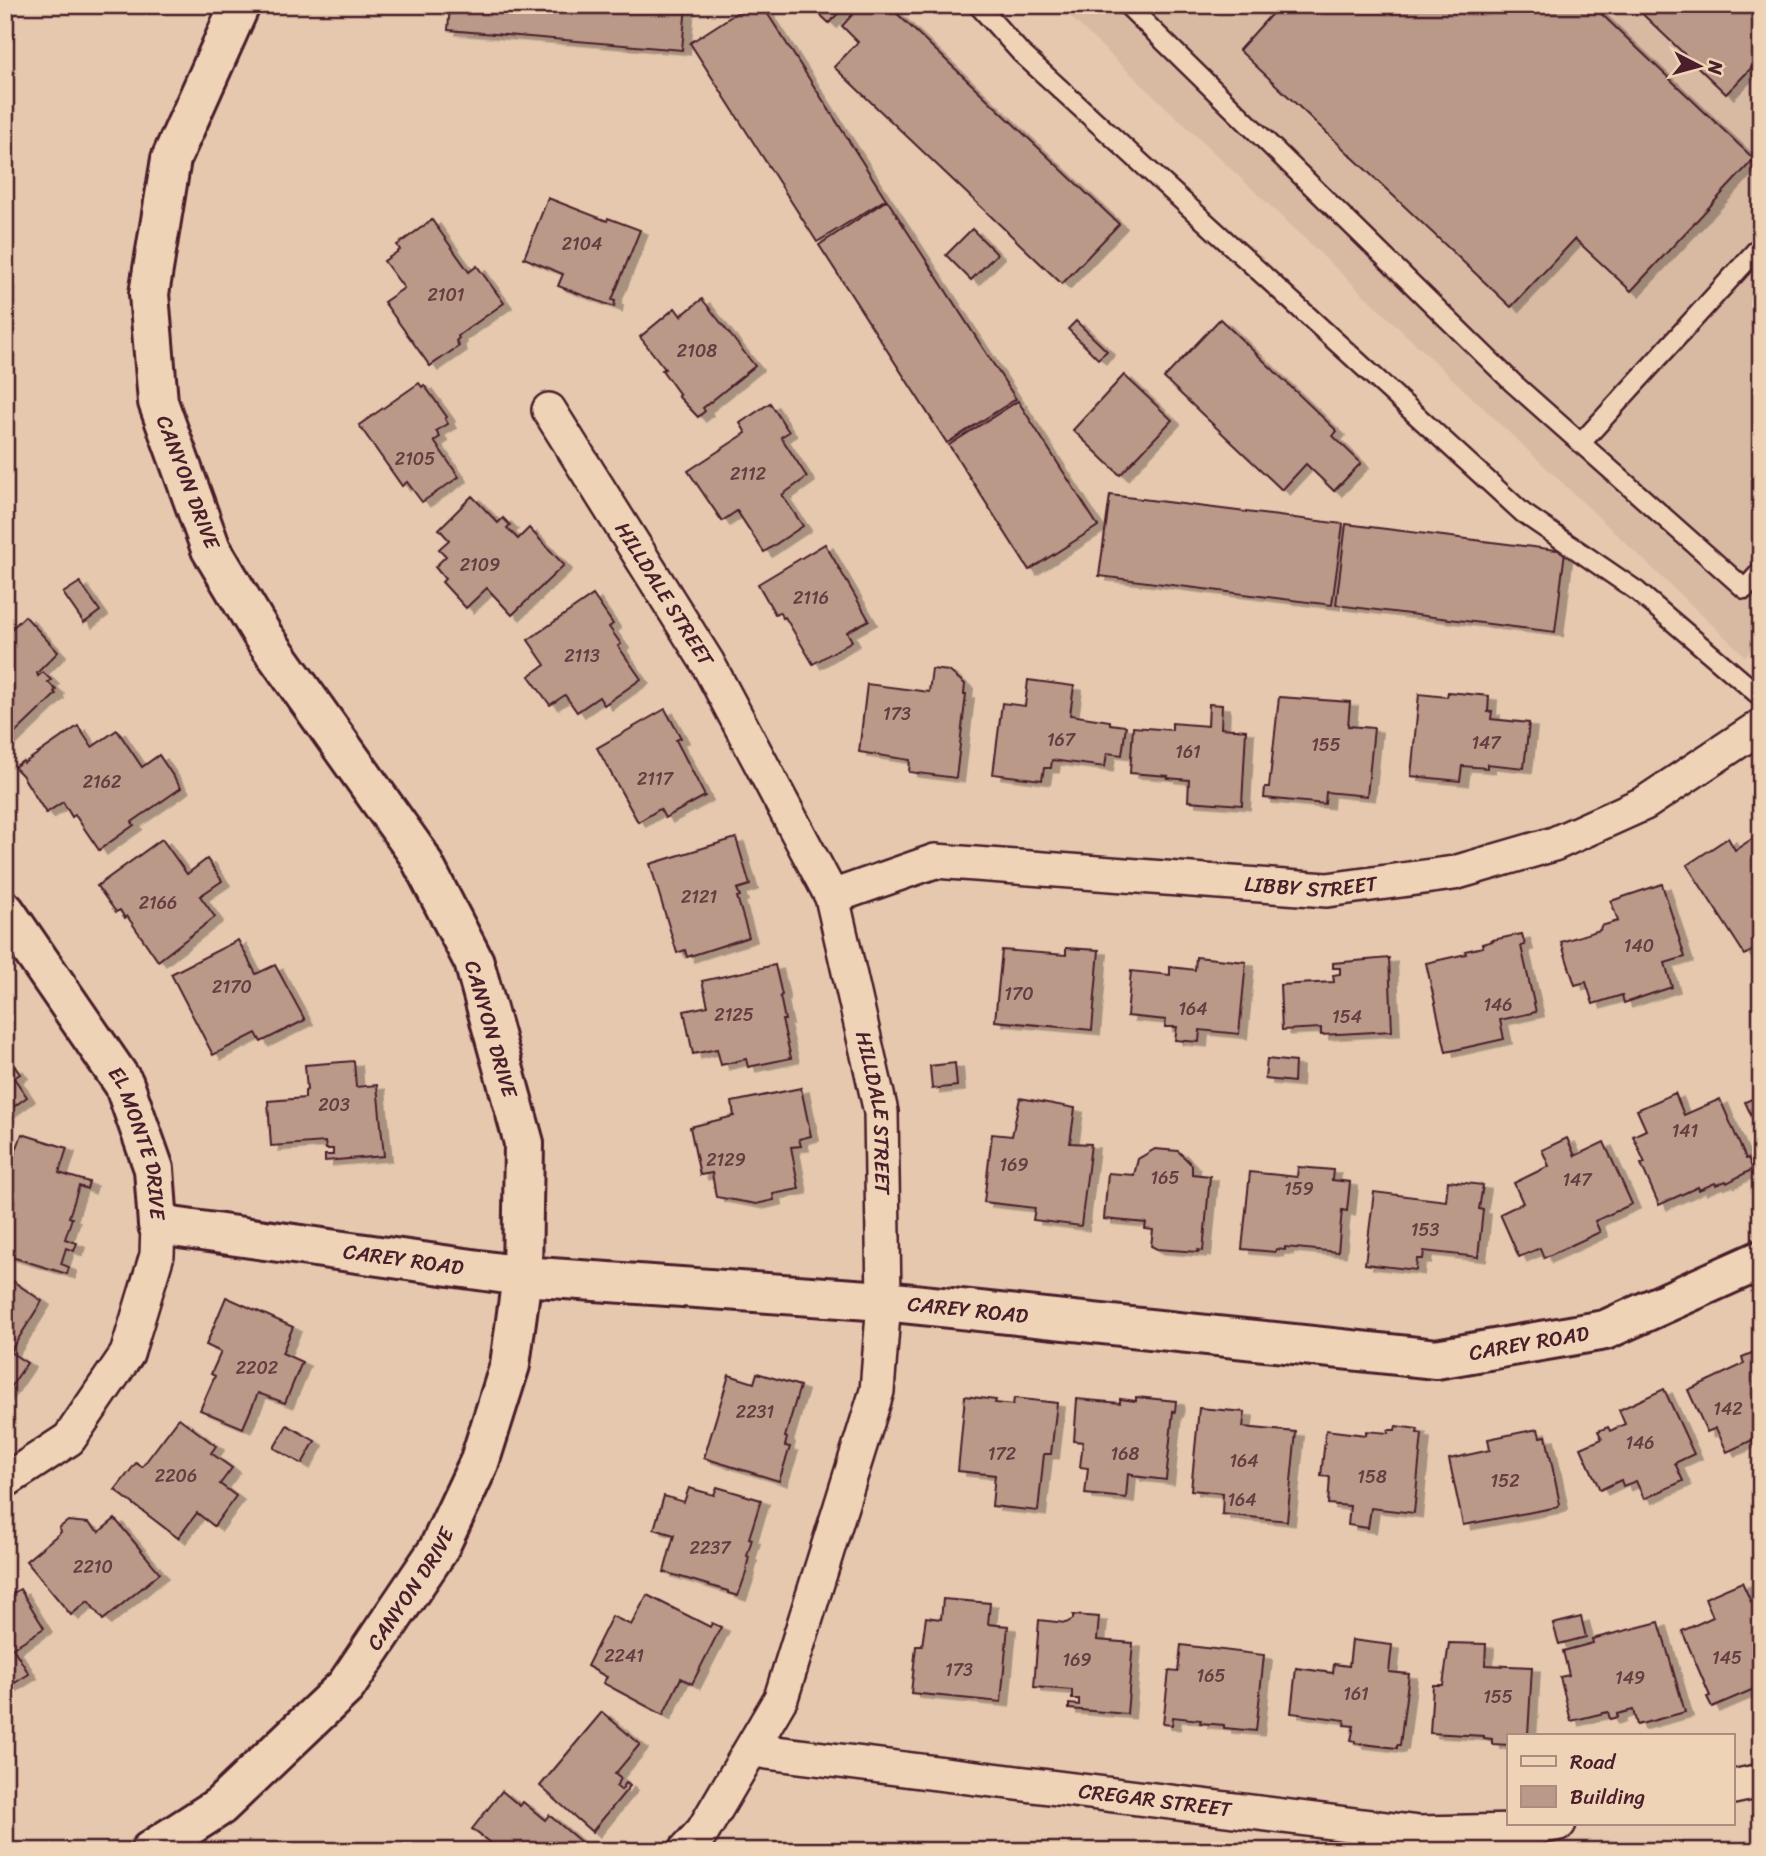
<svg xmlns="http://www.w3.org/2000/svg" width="1766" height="1856" font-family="Sriracha,sans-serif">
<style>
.built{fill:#d8baa3}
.building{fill:#ba9989;stroke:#4a1f2b;stroke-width:2;filter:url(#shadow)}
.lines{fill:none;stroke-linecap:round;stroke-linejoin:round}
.lane-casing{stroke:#4a1f2b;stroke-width:23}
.street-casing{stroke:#4a1f2b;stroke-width:38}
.secondary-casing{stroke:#4a1f2b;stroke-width:44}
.lane{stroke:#efd3b6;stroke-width:18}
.street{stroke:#efd3b6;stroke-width:33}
.secondary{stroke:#efd3b6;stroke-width:38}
.labels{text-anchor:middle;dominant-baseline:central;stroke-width:7;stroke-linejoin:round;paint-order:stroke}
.number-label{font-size:18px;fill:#663e42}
.street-label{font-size:21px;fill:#4a1f2b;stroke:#efd3b6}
</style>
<defs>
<filter id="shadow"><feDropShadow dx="8" dy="4.5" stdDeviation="0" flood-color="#0004"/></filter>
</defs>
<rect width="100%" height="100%" fill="#e5c8ae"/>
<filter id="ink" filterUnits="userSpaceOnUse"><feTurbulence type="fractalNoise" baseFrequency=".0143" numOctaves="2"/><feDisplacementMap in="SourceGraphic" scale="14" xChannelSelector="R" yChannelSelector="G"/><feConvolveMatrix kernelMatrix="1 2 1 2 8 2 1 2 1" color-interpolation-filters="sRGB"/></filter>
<g filter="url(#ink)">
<!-- built -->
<path class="built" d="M1058 5H1761V639L1745 656Z"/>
<!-- building -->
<g class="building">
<path d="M450 5H686L682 50 448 30Z"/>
<path d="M749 5H762L886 199 817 242 690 43Z"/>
<path d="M810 5H846L829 23Z"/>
<path d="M861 5H878L885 12 890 7 1119 224 1062 284 834 67 858 42 842 26Z"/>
<path d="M1274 5H1592L1754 159 1631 291 1575 239 1511 307 1239 50 1277 8Z"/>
<path d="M1633 5H1761V58L1726 94Z"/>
<path d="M548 198 607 221 608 218 640 230 612 300 615 301 614 307 558 286 563 274 524 258Z"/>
<path d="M887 200 1016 399 947 443 819 245Z"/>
<path d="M432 220 469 272 477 266 504 303 458 336 459 338 456 341 459 346 430 366 384 302 404 288 384 261 400 250 397 245Z"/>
<path d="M972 229 997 254 971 280 946 255Z"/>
<path d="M702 299 755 366 703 408 705 411 698 417 678 396 680 395 662 370 665 369 640 337 675 308 681 316Z"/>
<path d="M1220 319 1337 431 1333 436 1361 463 1334 491 1306 464 1282 490 1164 378Z"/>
<path d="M1076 321 1107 351 1098 359 1068 329Z"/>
<path d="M1124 375 1172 420 1120 475 1073 430Z"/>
<path d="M419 383 422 387 424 385 447 417 445 419 448 424 436 431 440 437 434 441 459 477 422 502 407 482 402 486 359 425Z"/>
<path d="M1018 401 1098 526 1029 570 949 445Z"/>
<path d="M770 403 789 432 781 437 807 477 782 495 803 526 764 552 737 511 722 521 688 471 746 433 740 423Z"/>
<path d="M1110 495 1343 524 1332 605 1099 576Z"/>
<path d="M472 496 498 523 503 518 510 525 507 528 518 539 529 528 564 565 512 615 487 588 466 608 442 582 445 579 435 567 446 556 439 549 449 540 439 529Z"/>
<path d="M1346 524 1565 551 1555 632 1336 605Z"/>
<path d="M825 544 869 620 847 632 852 641 813 664 785 617 783 618 779 612 775 614 758 584Z"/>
<path d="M80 582 100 611 84 623 63 593Z"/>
<path d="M593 595 613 624 609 627 621 644 618 646 641 679 604 705 599 697 577 712 565 695 550 705 529 676 545 665 528 640Z"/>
<path d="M25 616 58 652 37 673 38 676 43 672 51 680 48 682 56 690 54 692 56 694 5 743V635Z"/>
<path d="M932 669 949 671 965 684 964 694H966L956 778 909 772 910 760 859 752 867 684 929 692Z"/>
<path d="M1028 680 1074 686 1070 715 1110 721V724L1126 726 1122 755 1107 753 1105 767 1052 760 1051 768H1044L1042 780 993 774 1002 703 1025 706Z"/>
<path d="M1448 692 1489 696 1488 712 1492 711 1491 719 1529 723 1524 768 1487 764V768L1462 766 1460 781 1411 776 1419 694 1447 697Z"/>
<path d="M1279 697 1350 702 1348 726 1374 728 1367 796 1326 792 1325 804 1264 798 1265 787H1269Z"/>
<path d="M1209 704 1222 705 1221 728 1246 730 1242 805 1188 801 1189 780 1167 778 1168 776 1130 773 1133 727 1172 730V723L1208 726Z"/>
<path d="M665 709 681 738 676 740 705 796 665 818 660 809 638 822 597 748Z"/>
<path d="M78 726 92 747 117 730 142 767 159 755 181 788 132 822 134 825 99 850 75 815 72 817 63 802 46 813 22 775 14 767 23 761 24 763Z"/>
<path d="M1761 833V945L1745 955 1687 865 1728 838 1735 850Z"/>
<path d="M736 838 750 885 737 889 740 896 737 897 749 937 687 957 685 950 677 953 650 864Z"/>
<path d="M162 839 187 874 207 859 222 881 200 896 215 917 158 961 127 916 125 918 120 910 116 912 97 886Z"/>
<path d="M1662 884 1685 957 1665 963 1672 987 1624 1003 1622 995 1593 1004 1586 982 1575 985 1561 942 1600 930 1601 926 1618 921 1611 901Z"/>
<path d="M1522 934 1525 945 1521 946 1536 1012 1500 1020 1504 1039 1446 1052 1426 963 1466 954 1465 951 1483 947 1482 944 1493 941 1492 940Z"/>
<path d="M238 940 256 974 275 965 305 1020 261 1042 256 1033 213 1055 171 974Z"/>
<path d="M1066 948 1099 950 1092 1030 995 1021 1002 950 1066 955Z"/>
<path d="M1196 957 1246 962 1239 1034 1200 1030 1199 1042 1175 1040 1177 1027H1165L1166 1020 1127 1016 1131 971 1170 975V967L1195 970Z"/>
<path d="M1389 958 1392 1031 1321 1035V1028L1282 1030 1280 985 1334 982 1333 975 1340 974V968H1333V963Z"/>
<path d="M775 965 782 995 780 996 785 1020H782L791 1058 748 1067 746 1059 721 1065 717 1049 693 1054 684 1011 708 1006 702 981Z"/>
<path d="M5 1058 12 1069 15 1067 20 1074 14 1078 27 1097 5 1113Z"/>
<path d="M1267 1059 1295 1062 1294 1082 1265 1079Z"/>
<path d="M354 1061 356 1087 377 1085 384 1156 325 1161V1155H333V1149H326L325 1142 271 1146 268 1101 305 1098V1091L307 1090 305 1065Z"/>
<path d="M955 1063 957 1086 932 1089 930 1066Z"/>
<path d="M801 1088 811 1136 799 1139 801 1146 791 1147 799 1189 773 1194 774 1200 756 1204 716 1197 712 1173 700 1175 690 1127 734 1116 732 1102Z"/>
<path d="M1675 1093 1684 1115 1720 1099 1746 1159 1748 1158 1753 1169 1727 1183 1726 1181 1716 1185 1715 1183 1699 1190 1698 1187 1659 1205 1641 1164 1645 1163 1633 1136 1646 1130 1637 1110Z"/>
<path d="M1761 1095V1136L1745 1102Z"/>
<path d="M1020 1098 1075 1108 1070 1143 1091 1144 1081 1226 1033 1220 1035 1208 984 1202 992 1134 1012 1136Z"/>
<path d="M22 1134 67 1148 59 1173 89 1182 87 1189 79 1186 69 1217 72 1218 65 1239 77 1243 74 1251 66 1248 61 1264 69 1267 67 1274 5 1255V1181Z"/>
<path d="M1567 1138 1575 1156 1604 1142 1632 1204 1595 1221 1600 1232 1544 1258 1540 1248 1519 1257 1500 1214 1523 1203 1514 1183 1549 1166 1542 1150Z"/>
<path d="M1155 1149 1178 1151 1192 1165V1174L1210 1176 1203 1251 1198 1250V1252L1157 1249 1151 1246 1153 1230 1145 1229 1146 1223 1104 1219 1108 1173 1134 1175 1138 1159Z"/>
<path d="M1298 1167 1333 1170 1332 1180 1350 1182 1347 1211 1342 1210 1338 1252 1285 1247V1250L1276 1249 1275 1252 1242 1249 1250 1172 1297 1177Z"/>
<path d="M1448 1181 1483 1185 1479 1209 1483 1210 1478 1257 1424 1251 1423 1259H1417L1416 1270 1365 1264 1374 1192 1446 1201Z"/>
<path d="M5 1276 42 1301 10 1352 27 1363 5 1395Z"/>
<path d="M226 1297 293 1327 282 1353 302 1362 285 1403 258 1393 243 1428 200 1410 215 1376 211 1374 221 1352 206 1345Z"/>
<path d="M1761 1349V1436L1727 1452 1716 1428 1707 1432 1688 1390 1744 1364 1742 1357Z"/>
<path d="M757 1373 800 1386 785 1437 787 1438 785 1446 790 1447 779 1481 704 1458 729 1375 754 1383Z"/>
<path d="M1664 1389 1694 1454 1675 1463 1683 1481 1644 1499 1636 1481 1623 1486 1621 1480 1600 1490 1581 1448 1602 1439 1598 1431 1608 1427 1610 1431 1625 1424 1619 1410Z"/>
<path d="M965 1396 996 1400 995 1403 1013 1405 1014 1398 1057 1403 1051 1454H1044L1038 1511 992 1506 995 1475 958 1471Z"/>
<path d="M1136 1397 1176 1401 1175 1412 1173 1411 1166 1480 1133 1476V1474L1128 1473 1126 1498 1085 1494 1088 1468 1080 1467 1083 1442 1074 1441 1077 1399 1120 1403V1399L1136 1401Z"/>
<path d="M1199 1408 1245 1412 1243 1427 1296 1432 1287 1521 1222 1514 1223 1493 1191 1490Z"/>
<path d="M179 1418 216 1446 211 1453 232 1468 220 1484 236 1496 214 1526 197 1513 178 1538 115 1490 136 1463 142 1467Z"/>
<path d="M287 1425 315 1441 302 1464 274 1448Z"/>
<path d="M1396 1426 1418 1429 1417 1433 1422 1434 1414 1513 1371 1508 1368 1528 1348 1525 1350 1506 1328 1504 1330 1477 1321 1476 1326 1430 1366 1435V1431L1388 1433V1430H1395Z"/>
<path d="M1538 1429 1540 1437 1546 1436 1560 1504 1558 1507 1463 1525 1449 1459 1490 1450 1488 1439Z"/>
<path d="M717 1487 761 1500 749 1538 752 1539 747 1556 749 1557 746 1569 747 1570 738 1596 728 1593V1591L664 1572 674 1535 654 1529 664 1496 684 1502 689 1488 714 1495Z"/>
<path d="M115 1519 160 1573 103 1620 88 1601 71 1615 26 1561 61 1532 59 1528 68 1521 88 1523 99 1532Z"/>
<path d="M1742 1582 1751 1602 1761 1598V1686L1712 1707 1707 1697 1710 1696 1682 1631 1713 1617 1705 1598Z"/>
<path d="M20 1589 44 1628 13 1648 29 1674 5 1689V1598Z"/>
<path d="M647 1595 710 1627 712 1623 721 1627 692 1684 681 1678 663 1715 603 1683 607 1677 587 1666 612 1616 631 1625Z"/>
<path d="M943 1599 990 1603 988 1624 1008 1626 1001 1702 911 1693 916 1646H922L926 1617 941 1619Z"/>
<path d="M1073 1615 1099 1617 1097 1640 1133 1643 1127 1714 1069 1709V1704L1079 1705V1699H1072V1690L1034 1687 1039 1620 1066 1623 1073 1619Z"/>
<path d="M1581 1617 1586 1637 1559 1644 1553 1624Z"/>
<path d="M1659 1622 1685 1712 1637 1725 1633 1710 1617 1714 1618 1717 1610 1719 1608 1712 1571 1721 1560 1677 1569 1675 1563 1651 1593 1643 1592 1639Z"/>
<path d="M1352 1640 1392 1645 1389 1672 1409 1674 1400 1745H1397V1748L1355 1743V1741L1351 1740 1354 1726 1344 1725 1345 1720 1291 1713 1296 1668 1333 1673 1334 1664 1349 1666Z"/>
<path d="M1449 1643 1486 1644 1485 1665 1532 1667 1528 1735H1509V1745L1492 1744V1739L1484 1738V1736L1430 1733 1433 1685H1443Z"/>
<path d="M1181 1645 1264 1655 1256 1731 1224 1728V1725L1200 1723 1201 1720 1173 1717 1172 1725 1163 1724 1169 1671 1178 1672Z"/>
<path d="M602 1712 640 1744 615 1774 621 1779 616 1786 621 1790 626 1783 630 1786 592 1832 540 1786Z"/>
<path d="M502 1791 520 1806 523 1802 545 1820 549 1815 588 1848 585 1851H483L490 1843 472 1829Z"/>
<path d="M777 1844 811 1847V1851H776Z"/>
</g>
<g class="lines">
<defs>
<g id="lane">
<path d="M978 5 1021 53 1523 513 1637 591 1761 697"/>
<path d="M1127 5 1513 383 1745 589 1761 571"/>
<path d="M1581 443 1761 245"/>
</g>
<g id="street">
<path id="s1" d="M549 410 707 662 832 897 881 1112 884 1301 877 1391 781 1698 703 1831 685 1851"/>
<path id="s2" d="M832 897 935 861 1327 890 1454 873 1554 844 1645 803 1761 726"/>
<path d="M5 1481 69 1439 127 1354 157 1255 158 1225"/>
<path id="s3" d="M752 1750 1419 1833 1519 1831 1559 1823"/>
<path d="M1733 1787 1761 1781"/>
</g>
<g id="secondary">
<path id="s4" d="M5 911 124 1084 154 1169 158 1225 522 1276 884 1301 1436 1359 1605 1330 1761 1260"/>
<path id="s5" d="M150 1851 220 1806 346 1686 438 1550 479 1463 510 1365 522 1276 524 1143 474 962 418 854 263 636 211 549 158 402 149 294 171 159 240 5"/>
</g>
</defs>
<!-- lane casing -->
<use href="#lane" class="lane-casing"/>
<!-- street casing -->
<use href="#street" class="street-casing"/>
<!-- secondary casing -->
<use href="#secondary" class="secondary-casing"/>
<!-- lane -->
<use href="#lane" class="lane"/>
<!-- street -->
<use href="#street" class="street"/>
<!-- secondary -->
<use href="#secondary" class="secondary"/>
</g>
</g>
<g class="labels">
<!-- number labels -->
<g class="number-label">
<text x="582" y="244">2104</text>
<text x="446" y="295">2101</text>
<text x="697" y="351">2108</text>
<text x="415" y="459">2105</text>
<text x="748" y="474">2112</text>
<text x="480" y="565">2109</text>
<text x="811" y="598">2116</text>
<text x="582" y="656">2113</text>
<text x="897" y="714">173</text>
<text x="1061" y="740">167</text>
<text x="1486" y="743">147</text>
<text x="1326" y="745">155</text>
<text x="1188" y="752">161</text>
<text x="655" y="779">2117</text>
<text x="102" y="782">2162</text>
<text x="699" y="897">2121</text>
<text x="158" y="903">2166</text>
<text x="1639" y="946">140</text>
<text x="232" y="987">2170</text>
<text x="1019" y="994">170</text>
<text x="1498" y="1005">146</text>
<text x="1193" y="1009">164</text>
<text x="734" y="1015">2125</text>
<text x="1347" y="1017">154</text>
<text x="334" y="1105">203</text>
<text x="1685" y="1131">141</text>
<text x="726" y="1160">2129</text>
<text x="1014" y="1165">169</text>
<text x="1165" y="1178">165</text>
<text x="1577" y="1180">147</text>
<text x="1299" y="1189">159</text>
<text x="1425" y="1230">153</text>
<text x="257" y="1368">2202</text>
<text x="1728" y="1409">142</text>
<text x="755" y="1412">2231</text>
<text x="1640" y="1443">146</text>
<text x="1002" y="1454">172</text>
<text x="1125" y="1454">168</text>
<text x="1244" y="1461">164</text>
<text x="176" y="1476">2206</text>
<text x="1372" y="1477">158</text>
<text x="1505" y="1481">152</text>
<text x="1242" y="1500">164</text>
<text x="710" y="1548">2237</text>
<text x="93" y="1567">2210</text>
<text x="624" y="1656">2241</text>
<text x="1727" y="1658">145</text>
<text x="1077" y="1660">169</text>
<text x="959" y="1670">173</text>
<text x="1211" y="1676">165</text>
<text x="1630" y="1678">149</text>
<text x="1356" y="1694">161</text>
<text x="1498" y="1697">155</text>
</g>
<!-- street labels -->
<g class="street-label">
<text transform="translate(188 482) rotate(69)">CANYON DRIVE</text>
<text stroke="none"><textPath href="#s1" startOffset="217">HILLDALE STREET</textPath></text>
<text stroke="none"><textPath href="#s2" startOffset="486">LIBBY STREET</textPath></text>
<text transform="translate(491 1029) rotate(74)">CANYON DRIVE</text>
<text stroke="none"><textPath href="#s1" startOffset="784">HILLDALE STREET</textPath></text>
<text stroke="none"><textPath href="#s4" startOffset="271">EL MONTE DRIVE</textPath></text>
<text stroke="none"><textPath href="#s4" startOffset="604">CAREY ROAD</textPath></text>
<text stroke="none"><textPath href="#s4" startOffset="1171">CAREY ROAD</textPath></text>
<text stroke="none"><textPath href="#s4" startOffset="1736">CAREY ROAD</textPath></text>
<text stroke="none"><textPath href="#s5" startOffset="374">CANYON DRIVE</textPath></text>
<text stroke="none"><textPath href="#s3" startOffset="406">CREGAR STREET</textPath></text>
</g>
</g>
<!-- margin -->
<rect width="1766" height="1856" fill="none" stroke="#efd3b6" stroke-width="28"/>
<rect x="14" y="14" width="1738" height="1828" fill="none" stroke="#4a1f2b" stroke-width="2.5" filter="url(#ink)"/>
<!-- legend -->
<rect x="1507" y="1734" width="228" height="91" fill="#efd3b6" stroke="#ad8b7e" stroke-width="2"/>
<rect x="1521" y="1756" width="35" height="10" fill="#efd3b6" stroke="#ad8b7e" stroke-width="2"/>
<text x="1570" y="1769" font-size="21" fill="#4a1f2b">Road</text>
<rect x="1521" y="1786" width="35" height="21" fill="#ba9989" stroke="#ad8b7e" stroke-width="2"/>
<text x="1570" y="1804" font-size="21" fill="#4a1f2b">Building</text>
<!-- north arrow -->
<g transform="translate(1699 66) rotate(96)" stroke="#efd3b6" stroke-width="5" paint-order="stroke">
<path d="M0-5L12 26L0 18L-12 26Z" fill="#4a1f2b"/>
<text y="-10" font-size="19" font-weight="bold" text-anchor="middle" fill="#4a1f2b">N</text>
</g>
</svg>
